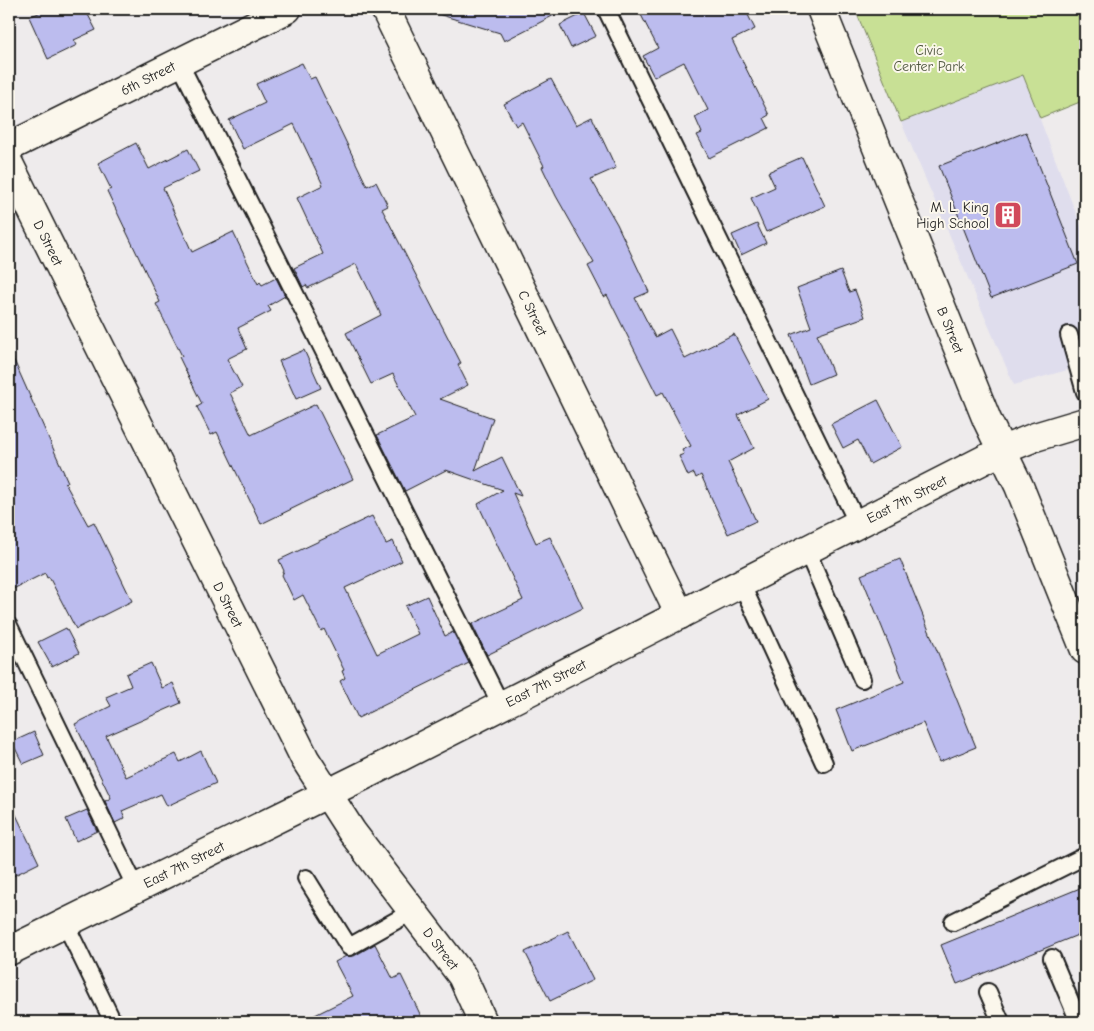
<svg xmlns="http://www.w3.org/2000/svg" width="1094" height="1031" font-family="'Comic Neue',sans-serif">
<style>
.built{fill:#dfdded}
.green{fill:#c8e095;stroke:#727e58}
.building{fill:#bcbcee;stroke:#1c1c1c}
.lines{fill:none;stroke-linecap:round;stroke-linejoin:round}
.lane-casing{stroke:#1c1c1c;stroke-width:20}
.street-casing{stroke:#1c1c1c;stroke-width:31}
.secondary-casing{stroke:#1c1c1c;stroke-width:31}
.lane{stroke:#fbf7ec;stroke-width:16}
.street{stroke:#fbf7ec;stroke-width:28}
.secondary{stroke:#fbf7ec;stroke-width:28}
.labels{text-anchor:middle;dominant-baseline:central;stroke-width:4;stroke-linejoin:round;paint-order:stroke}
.park-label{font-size:14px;fill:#505740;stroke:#fbf7ec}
.street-label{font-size:14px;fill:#1c1c1c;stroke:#fbf7ec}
.poi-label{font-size:14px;fill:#1c1c1c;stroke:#fbf7ec;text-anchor:end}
</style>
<rect width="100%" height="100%" fill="#eeebec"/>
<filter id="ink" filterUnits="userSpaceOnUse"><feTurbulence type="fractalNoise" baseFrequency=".02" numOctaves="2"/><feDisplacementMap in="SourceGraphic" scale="10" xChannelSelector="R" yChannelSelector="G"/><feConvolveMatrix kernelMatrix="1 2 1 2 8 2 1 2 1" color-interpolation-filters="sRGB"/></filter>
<g filter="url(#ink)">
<!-- built -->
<path class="built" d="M1023 75 1085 237V365L1014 385 901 122Z"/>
<!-- green -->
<path class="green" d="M855 9H1085V100L1040 118 1023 75 901 122Z"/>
<!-- building -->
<g class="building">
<path d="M48 9H85L96 30 74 40 77 45 48 59 29 17Z"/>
<path d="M439 9H566L504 41 500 33 438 14Z"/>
<path d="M638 9H745L755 29 732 40 769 115 764 118 769 128 709 158 697 135 702 133 695 117 708 110 684 62 654 77 643 56 658 48Z"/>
<path d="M584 13 596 36 571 48 560 25Z"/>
<path d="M302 63 310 79 315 77 367 186 376 182 388 206 382 209 461 363 458 365 468 385 440 399 493 418 475 471 502 457 521 496 513 493 536 543 550 537 583 608 487 655 472 624 523 600 478 504 503 490 446 470 405 491 377 435 415 417 393 374 371 384 346 333 381 315 356 264 308 288 306 285 303 287 294 268 323 254 297 198 323 185 294 124 243 149 229 120 265 103 256 84Z"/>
<path d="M551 79 576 125 592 117 616 168 591 179 617 224 649 292 635 298 655 337 670 329 685 359 734 334 768 399 738 415 754 448 728 462 756 521 728 534 701 475 696 478 694 473 688 476 679 456 684 454 682 450 691 446 663 392 657 395 607 295 604 297 588 266 594 263 556 196 542 167 544 166 522 122 516 126 504 104Z"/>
<path d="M1026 132 1078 264 991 298 939 166Z"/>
<path d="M136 143 149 169 188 149 199 171 163 188 192 252 233 232 258 284 260 282 262 285 276 278 285 296 268 306 271 311 238 328 247 349 227 359 242 387 230 393 251 435 316 404 353 479 261 524 217 432 211 435 197 407 202 404 179 357 182 356 156 304 160 302 107 191 111 189 98 163Z"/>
<path d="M802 157 825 206 766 232 751 198 775 187 768 172Z"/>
<path d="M757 224 766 243 741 255 732 235Z"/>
<path d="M841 271 849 292 855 290 865 317 817 334 833 374 809 384 791 335 811 327 797 288Z"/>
<path d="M9 349 68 482 65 483 88 525 94 522 132 601 76 629 49 577 47 578 45 573 9 591Z"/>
<path d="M304 350 321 388 296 399 279 361Z"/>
<path d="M878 400 902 447 870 464 858 440 843 448 831 424Z"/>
<path d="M372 516 386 544 393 541 402 561 345 588 377 654 418 634 405 606 427 596 445 636 453 632 469 663 358 718 340 681 345 678 342 671 344 670 324 629 321 631 303 595 294 600 282 575 284 571 279 560Z"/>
<path d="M900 559 976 747 939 762 923 723 852 751 836 710 904 682 861 575Z"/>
<path d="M66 628 79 653 52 667 38 642Z"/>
<path d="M151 663 162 688 173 683 181 703 106 736 126 777 176 754 180 762 201 751 216 783 167 806 161 794 122 811 125 818 115 823 105 801 111 798 75 724 111 706 106 697 131 686 126 674Z"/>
<path d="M34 732 44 755 23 764 12 742Z"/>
<path d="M9 800 39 863 9 878Z"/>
<path d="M87 810 97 831 76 841 66 819Z"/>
<path d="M1085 886V932L957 984 941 945Z"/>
<path d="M568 931 593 980 550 1001 525 952Z"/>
<path d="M375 944 393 979 401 975 421 1016 408 1022H301L353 996 335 962 346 956H354Z"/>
</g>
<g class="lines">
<defs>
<g id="lane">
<path d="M606 9 858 524"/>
<path d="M180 64 501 705"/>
<path d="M1069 335 1085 392"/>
<path d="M807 551 862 679"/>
<path d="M742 585 824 763"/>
<path d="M9 626 136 888"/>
<path d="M306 878 349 947 413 911"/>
<path d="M953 922 1085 856"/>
<path d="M65 923 113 1022"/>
<path d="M1052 958 1079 1022"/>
<path d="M988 992 1001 1022"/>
</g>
<g id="street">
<path id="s1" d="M385 9 680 615"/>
<path id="s2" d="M9 147 287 9"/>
<path id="s3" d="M9 164 305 759 352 832 462 976 483 1022"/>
<path id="s4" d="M9 951 365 775 1003 450 1035 437 1085 422"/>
</g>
<g id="secondary">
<path id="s5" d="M821 9 987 420 1019 486 1085 650"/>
</g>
</defs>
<!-- lane casing -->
<use href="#lane" class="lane-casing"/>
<!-- street casing -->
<use href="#street" class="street-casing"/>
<!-- secondary casing -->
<use href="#secondary" class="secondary-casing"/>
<!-- lane -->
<use href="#lane" class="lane"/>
<!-- street -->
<use href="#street" class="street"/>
<!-- secondary -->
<use href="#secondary" class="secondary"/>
</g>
</g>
<!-- icons -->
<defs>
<symbol id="building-square" viewBox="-11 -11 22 22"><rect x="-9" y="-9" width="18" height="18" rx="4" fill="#d1495b" stroke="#fbf7ec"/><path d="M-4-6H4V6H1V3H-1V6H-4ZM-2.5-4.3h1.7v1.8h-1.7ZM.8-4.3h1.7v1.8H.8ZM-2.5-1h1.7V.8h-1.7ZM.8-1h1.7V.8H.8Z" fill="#fff"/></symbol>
</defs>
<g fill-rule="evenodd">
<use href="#building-square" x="992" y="199" width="32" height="32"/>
</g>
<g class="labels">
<!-- park labels -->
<g class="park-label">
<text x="929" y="50">Civic<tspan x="929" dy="16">Center Park</tspan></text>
</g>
<!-- street labels -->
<g class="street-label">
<text stroke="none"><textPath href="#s2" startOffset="155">6th Street</textPath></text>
<text stroke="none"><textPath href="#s3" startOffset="88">D Street</textPath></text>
<text stroke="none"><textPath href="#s1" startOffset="338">C Street</textPath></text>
<text stroke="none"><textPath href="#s5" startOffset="346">B Street</textPath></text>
<text stroke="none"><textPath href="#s4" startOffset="1005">East 7th Street</textPath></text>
<text stroke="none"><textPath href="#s3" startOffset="492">D Street</textPath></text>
<text stroke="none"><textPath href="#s4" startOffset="600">East 7th Street</textPath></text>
<text stroke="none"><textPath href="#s4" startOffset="195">East 7th Street</textPath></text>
<text stroke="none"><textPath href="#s3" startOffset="898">D Street</textPath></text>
</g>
<!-- poi labels -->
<g class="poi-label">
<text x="989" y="207">M. L. King<tspan x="989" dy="16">High School</tspan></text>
</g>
</g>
<!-- margin -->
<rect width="1094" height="1031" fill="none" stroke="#fbf7ec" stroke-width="30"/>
<rect x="15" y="15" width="1064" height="1001" fill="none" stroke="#1c1c1c" stroke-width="2" filter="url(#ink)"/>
</svg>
